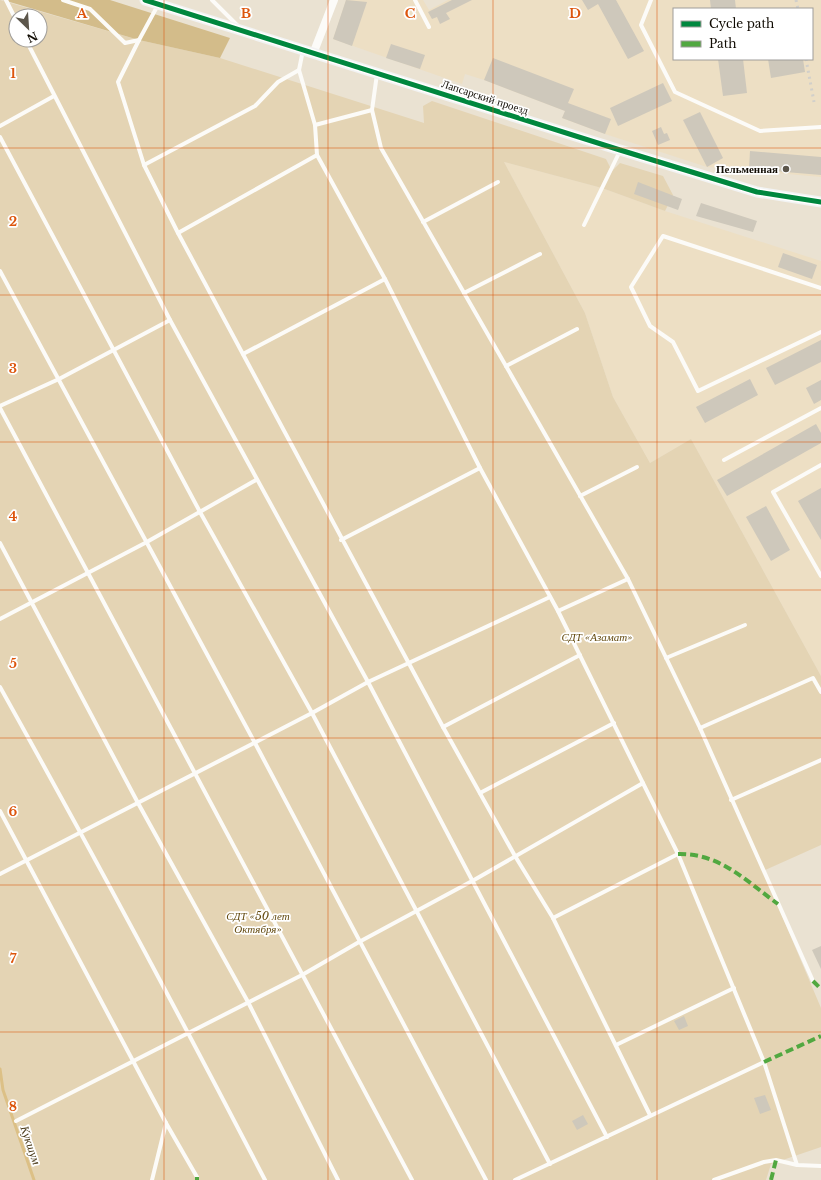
<svg xmlns="http://www.w3.org/2000/svg" width="821" height="1180" font-family="'Libre Baskerville',serif">
<style>
.built{fill:#eddfc4;fill-rule:evenodd}
.green{fill:#e4d4b4;fill-rule:evenodd}
.forest{fill:#d3bc8a}
.lines{fill:none;stroke-linecap:round;stroke-linejoin:round}
.stream{stroke:#dcc086;stroke-width:3}
.building{fill:#cec8bb}
.lane{stroke:#fcfbf8;stroke-width:4}
.street{stroke:#fcfbf8;stroke-width:8}
.secondary{stroke:#f2f3f3;stroke-width:11}
.rail{stroke:#d1cfca;stroke-width:3;stroke-dasharray:2 4;stroke-linecap:butt}
.quiet{stroke:#51a840;stroke-width:4;stroke-dasharray:8 4;stroke-linecap:butt}
.cycleway-casing{stroke:#fff;stroke-width:8}
.cycleway{stroke:#00873e;stroke-width:5}
.grid{fill:none;stroke:#dd550c;stroke-width:1;stroke-opacity:0.55}
.poi-dot{fill:#5c564b;stroke:#fff;stroke-width:1.5}
.labels{text-anchor:middle;dominant-baseline:central;stroke-width:3.5;stroke-linejoin:round;paint-order:stroke}
.street-label{font-size:11px;fill:#100b03;stroke:#fff}
.poi-label{font-size:11px;font-weight:bold;fill:#100b03;stroke:#fff;text-anchor:end}
.park-label{font-size:11px;font-style:italic;fill:#644b10;stroke:#fff}
.water-label{font-size:12px;font-style:italic;fill:#483817;stroke:#fff}
.grid-label{font-size:13px;text-anchor:middle;font-weight:bold;fill:#dd550c;stroke:#fff;stroke-width:3.5;stroke-linejoin:round;paint-order:stroke}
</style>
<rect width="100%" height="100%" fill="#eae2d2"/>
<!-- built -->
<g class="built">
<path d="M346 0H423L429 10 448 0H821V177L707 167 605 134 562 118 565 111 484 80 465 74 462 84 333 39ZM674 9H812V59H674Z"/>
<path d="M504 162 602 188 665 211 821 261V676L691 439 650 463 613 397 585 313Z"/>
</g>
<!-- green -->
<path class="green" d="M0 0 139 40 220 58 424 123 423 106 432 101 606 159 612 171 620 163 663 176 673 195 665 211 602 188 504 162 585 313 613 397 650 463 691 439 821 676V845L763 871 821 1008V1147L771 1164 766 1180H0ZM16 16H40V40H16Z"/>
<!-- forest -->
<path class="forest" d="M3 0H110L230 38 220 58 139 40Z"/>
<g class="lines">
<!-- stream -->
<path class="stream" d="M0 1069 3 1090 34 1180"/>
</g>
<!-- building -->
<g class="building">
<path d="M346 0 367 2 352 46 333 39Z"/>
<path d="M452 0H472L446 13 450 19 440 24 437 17 432 19 428 12Z"/>
<path d="M582 0H616L644 51 628 59 598 4 588 10Z"/>
<path d="M710 0H735L736 9H711Z"/>
<path d="M391 44 425 55 420 69 386 58Z"/>
<path d="M493 58 574 89 568 103 611 119 605 134 562 118 565 111 484 80Z"/>
<path d="M718 59H743L747 93 723 96Z"/>
<path d="M768 59H803L805 72 771 78Z"/>
<path d="M663 83 672 101 618 126 610 108Z"/>
<path d="M700 112 723 158 707 167 683 120Z"/>
<path d="M661 127 664 134 667 133 670 140 658 145 652 131Z"/>
<path d="M750 151 821 157V175L749 169Z"/>
<path d="M638 182 682 199 678 210 634 194Z"/>
<path d="M701 203 757 221 753 232 696 216Z"/>
<path d="M783 253 817 265 812 279 778 267Z"/>
<path d="M821 340V362L775 385 766 368Z"/>
<path d="M750 379 758 395 705 423 696 407Z"/>
<path d="M821 380V400L814 404 806 388Z"/>
<path d="M816 424 821 433V443L727 496 717 480Z"/>
<path d="M821 488V540L798 501Z"/>
<path d="M766 506 790 550 771 561 746 517Z"/>
<path d="M821 946V969L812 950Z"/>
<path d="M684 1016 688 1026 679 1030 674 1021Z"/>
<path d="M765 1095 771 1110 760 1114 754 1098Z"/>
<path d="M583 1115 588 1124 577 1130 572 1121Z"/>
</g>
<g class="lines">
<!-- lane -->
<g class="lane">
<path d="M6 0 16 20"/>
<path d="M63 0 90 9 125 43 139 40 158 5"/>
<path d="M212 0 237 25"/>
<path d="M415 0 429 27"/>
<path d="M651 0 641 25 675 92 760 131 821 127"/>
<path d="M26 40 170 320 368 682 607 1137"/>
<path d="M139 40 118 82 144 165 178 233 443 727 515 856 553 918 650 1115"/>
<path d="M377 74 372 110 381 148 628 579 700 728 813 981"/>
<path d="M315 125 372 110"/>
<path d="M0 126 54 96"/>
<path d="M0 137 200 512 312 713 550 1164"/>
<path d="M317 155 385 279 480 468 558 611 678 854 764 1062 797 1165 821 1166"/>
<path d="M144 165 255 106 278 82 299 70"/>
<path d="M423 222 498 182"/>
<path d="M584 225 620 151"/>
<path d="M178 233 317 155 315 125 299 70 303 50"/>
<path d="M0 271 255 743 486 1180"/>
<path d="M821 288 663 236 631 287 650 326 673 342 698 391 821 332"/>
<path d="M464 293 540 254"/>
<path d="M243 354 385 279"/>
<path d="M506 366 577 329"/>
<path d="M0 406 59 379 170 320"/>
<path d="M0 408 412 1180"/>
<path d="M724 460 821 408"/>
<path d="M821 465 773 492 821 576"/>
<path d="M580 496 637 467"/>
<path d="M341 540 480 468"/>
<path d="M0 543 138 803 248 1002 338 1180"/>
<path d="M558 611 628 579"/>
<path d="M0 619 145 543 256 480"/>
<path d="M666 658 745 625"/>
<path d="M0 687C91 850 179 1014 265 1180"/>
<path d="M443 727 580 655"/>
<path d="M700 728 813 678 821 692"/>
<path d="M480 793 614 723"/>
<path d="M731 800 821 760"/>
<path d="M0 811 166 1123 197 1177"/>
<path d="M0 874 312 713 368 682 550 597"/>
<path d="M553 918 678 854"/>
<path d="M616 1045 734 988"/>
<path d="M16 1121 302 975 359 942 474 880 643 783"/>
<path d="M152 1180 166 1123"/>
<path d="M515 1180 764 1062"/>
<path d="M714 1180 764 1162 776 1160 797 1165"/>
</g>
<!-- street -->
<path class="street" d="M313 54 334 0"/>
<!-- secondary -->
<path class="secondary" d="M145 0 620 150 757 192 821 202"/>
<!-- rail -->
<g class="rail">
<path d="M796 0 798 9"/>
<path d="M806 59 814 102"/>
</g>
<!-- quiet -->
<g class="quiet">
<path d="M678 854C720 853 746 881 778 904"/>
<path d="M813 981 821 989"/>
<path d="M764 1062 821 1036"/>
<path d="M197 1180V1177"/>
<path d="M771 1180 776 1160"/>
</g>
<defs>
<path id="cycleway" d="M145 0 620 150 757 192 821 202"/>
</defs>
<!-- cycleway casing -->
<use href="#cycleway" class="cycleway-casing"/>
<!-- cycleway -->
<use href="#cycleway" class="cycleway"/>
</g>
<!-- grid -->
<path class="grid" d="M164 0V1180M328 0V1180M493 0V1180M657 0V1180M0 148H821M0 295H821M0 442H821M0 590H821M0 738H821M0 885H821M0 1032H821"/>
<!-- markers -->
<circle class="poi-dot" cx="786" cy="169" r="4"/>
<g class="labels">
<!-- street labels -->
<g class="street-label">
<text transform="translate(485 97) rotate(18)">Лапсарский проезд</text>
</g>
<!-- poi labels -->
<g class="poi-label">
<text x="778" y="169">Пельменная</text>
</g>
<!-- park labels -->
<g class="park-label">
<text x="597" y="637">СДТ «Азамат»</text>
<text x="258" y="916">СДТ «50 лет<tspan x="258" dy="13">Октября»</tspan></text>
</g>
<!-- water labels -->
<g class="water-label">
<text transform="translate(31 1145) rotate(71)">Кукшум</text>
</g>
</g>
<g class="grid-label">
<text x="82" y="18">A</text>
<text x="246" y="18">B</text>
<text x="410" y="18">C</text>
<text x="575" y="18">D</text>
<text x="13" y="78">1</text>
<text x="13" y="226">2</text>
<text x="13" y="373">3</text>
<text x="13" y="521">4</text>
<text x="13" y="668">5</text>
<text x="13" y="816">6</text>
<text x="13" y="963">7</text>
<text x="13" y="1111">8</text>
</g>
<!-- legend -->
<rect x="673" y="8" width="140" height="52" fill="#ffffff" stroke="#9f9d9a"/>
<rect x="681" y="21" width="20" height="6" fill="#00873e" stroke="#9f9d9a"/>
<text x="709" y="28" font-size="12" fill="#100b03">Cycle path</text>
<rect x="681" y="41" width="20" height="6" fill="#51a840" stroke="#9f9d9a"/>
<text x="709" y="48" font-size="12" fill="#100b03">Path</text>
<!-- north arrow -->
<g transform="translate(28 28) rotate(155)"><circle r="19" fill="#ffffff" stroke="#9f9d9a"/>
<path d="M0-3L7 15L0 10L-7 15Z" fill="#5c564b"/>
<text y="-6" font-size="11" font-weight="bold" text-anchor="middle" fill="#100b03">N</text>
</g>
</svg>
